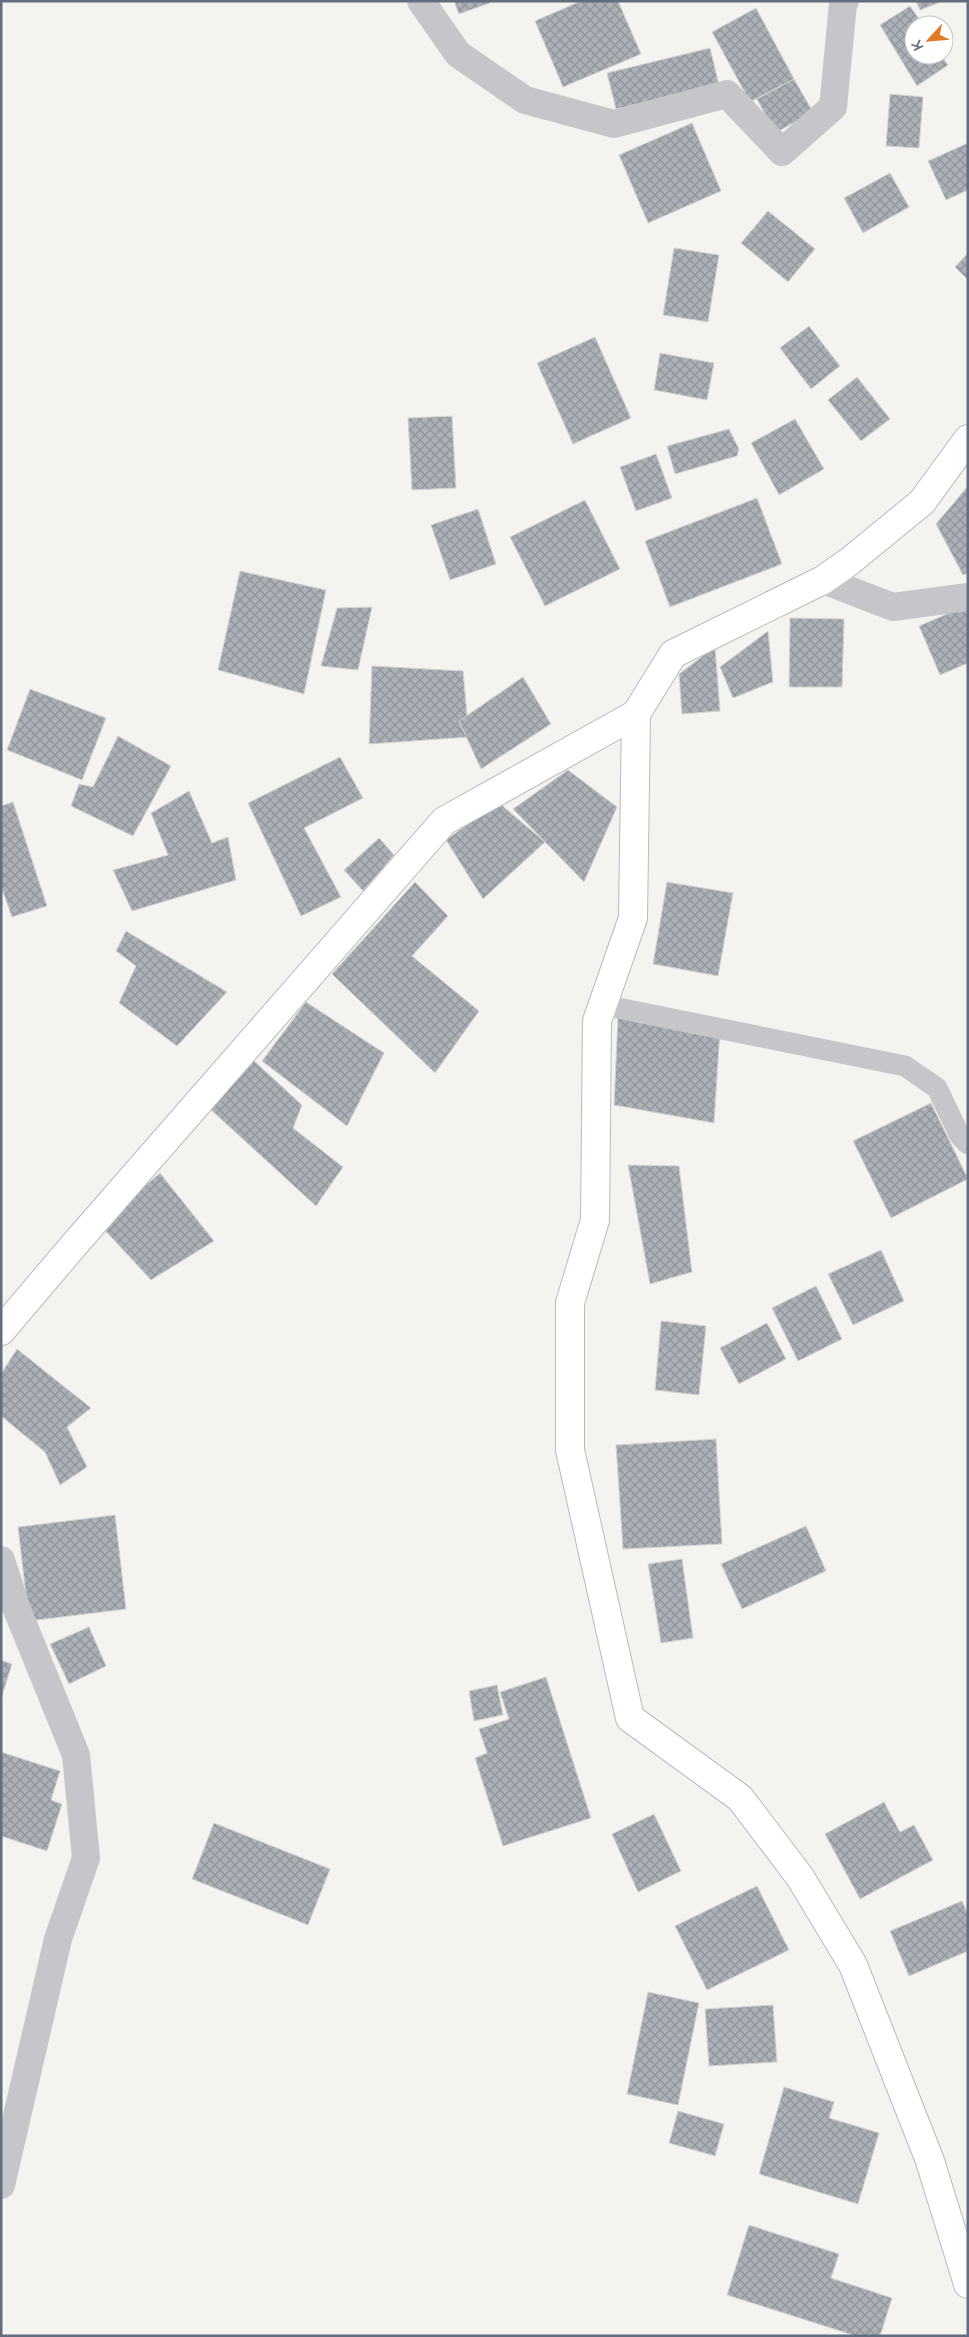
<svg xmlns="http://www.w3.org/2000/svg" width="969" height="2337" font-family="'Varela Round',sans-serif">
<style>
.building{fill:url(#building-cross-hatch);stroke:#d4d5d2}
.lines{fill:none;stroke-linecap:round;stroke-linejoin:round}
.secondary-casing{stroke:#b6b9be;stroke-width:30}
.lane{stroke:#c4c6ca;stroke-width:21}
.street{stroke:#c4c6ca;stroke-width:28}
.secondary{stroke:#fff;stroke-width:28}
</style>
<defs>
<pattern id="building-cross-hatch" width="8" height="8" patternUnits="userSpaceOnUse" patternTransform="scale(1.25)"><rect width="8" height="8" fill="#acb1b7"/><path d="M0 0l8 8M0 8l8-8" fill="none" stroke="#90949a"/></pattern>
</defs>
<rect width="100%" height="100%" fill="#f3f4ef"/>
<!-- building -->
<g class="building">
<path d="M454 1H489L490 3 459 14Z"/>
<path d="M581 1H618L641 54 563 87 535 21Z"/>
<path d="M916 1H943L920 10Z"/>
<path d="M910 6 923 25H914V55H941L948 65 917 86 880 25Z"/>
<path d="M756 8 794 79 750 102 712 32Z"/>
<path d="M710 48 719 85 616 109 607 73Z"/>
<path d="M794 79 813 112 775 133 757 99Z"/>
<path d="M890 94 923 97 919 148 886 146Z"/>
<path d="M692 123 721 191 648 223 619 155Z"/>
<path d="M968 143V190L946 200 928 161Z"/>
<path d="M890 173 909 207 863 233 844 198Z"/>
<path d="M768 211 815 249 788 282 741 243Z"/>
<path d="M674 248 719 255 708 322 663 315Z"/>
<path d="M968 253V280L955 267Z"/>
<path d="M809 326 840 366 811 389 780 348Z"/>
<path d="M595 337 631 418 573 444 537 363Z"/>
<path d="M660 353 714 363 707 400 654 390Z"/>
<path d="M857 377 890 419 861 441 828 400Z"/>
<path d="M452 416 456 488 412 490 408 418Z"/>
<path d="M795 419 824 469 779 495 751 443Z"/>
<path d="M729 429 739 449 737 456 675 474 667 446Z"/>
<path d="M656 454 672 498 636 511 620 467Z"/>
<path d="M968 486V573L963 575 936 524Z"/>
<path d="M757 498 782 564 670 607 645 541Z"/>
<path d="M585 500 620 569 545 606 510 537Z"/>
<path d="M478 509 496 564 450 580 431 525Z"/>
<path d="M240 571 326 590 304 694 218 670Z"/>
<path d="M968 605V663L940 675 919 626Z"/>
<path d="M372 607 358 670 321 666 337 608Z"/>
<path d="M790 618 844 619 842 687H789Z"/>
<path d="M768 631 773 682 733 698 720 667Z"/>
<path d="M715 647 720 711 682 714 679 674Z"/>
<path d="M372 666 463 671 469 737 369 744Z"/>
<path d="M523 677 551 724 481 769 459 721Z"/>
<path d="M30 689 106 718 82 780 7 750Z"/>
<path d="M118 736 171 766 133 836 71 806 79 784 93 787Z"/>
<path d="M340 757 363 798 304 828 341 897 301 916 248 803Z"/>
<path d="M568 770 617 807 584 882 513 809Z"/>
<path d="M189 791 212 843 228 837 236 880 132 911 113 870 168 855 151 813Z"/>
<path d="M13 802 47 906 12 917 1 886V806Z"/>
<path d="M498 802 545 842 483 899 446 840Z"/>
<path d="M379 838 394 855 363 891 344 870Z"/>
<path d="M415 882 448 916 412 956 479 1011 435 1073 332 974Z"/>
<path d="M667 882 733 893 718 976 653 964Z"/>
<path d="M126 931 227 992 177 1046 119 1003 136 966 116 951Z"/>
<path d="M306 1002 384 1053 347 1126 262 1061Z"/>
<path d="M618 1016 720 1031 714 1123 614 1105Z"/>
<path d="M252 1059 302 1105 293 1128 343 1167 316 1206 210 1109Z"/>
<path d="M931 1103 968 1179 891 1218 853 1141Z"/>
<path d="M628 1165 679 1166 692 1272 650 1284Z"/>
<path d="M160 1173 214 1241 151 1280 100 1225Z"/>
<path d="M881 1250 904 1301 853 1325 828 1274Z"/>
<path d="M816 1286 842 1339 798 1361 772 1308Z"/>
<path d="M661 1321 706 1326 699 1395 655 1390Z"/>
<path d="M767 1323 786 1359 739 1384 720 1348Z"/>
<path d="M17 1349 91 1408 67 1427 87 1467 60 1485 45 1452 1 1416V1374Z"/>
<path d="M716 1439 722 1544 623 1549 616 1445Z"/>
<path d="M115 1515 126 1609 29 1621 18 1527Z"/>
<path d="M806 1526 826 1571 742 1609 721 1564Z"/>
<path d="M682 1559 693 1638 661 1643 648 1564Z"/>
<path d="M89 1627 106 1666 69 1684 50 1644Z"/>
<path d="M1 1660 12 1664 1 1699Z"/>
<path d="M546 1677 591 1818 503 1846 475 1758 487 1753 479 1729 509 1719 500 1692Z"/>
<path d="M497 1685 503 1715 474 1721 469 1691Z"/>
<path d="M1 1752 60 1771 51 1800 62 1804 47 1851 1 1836Z"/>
<path d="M884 1802 900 1832 914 1825 933 1860 860 1899 825 1834Z"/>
<path d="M654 1814 681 1871 638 1892 612 1834Z"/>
<path d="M214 1823 330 1869 308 1925 192 1879Z"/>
<path d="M757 1886 789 1950 707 1990 675 1926Z"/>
<path d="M962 1901 968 1914V1951L909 1976 890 1931Z"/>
<path d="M648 1992 699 2003 678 2105 627 2094Z"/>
<path d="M773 2005 777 2062 709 2066 705 2009Z"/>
<path d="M784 2087 834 2102 829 2118 879 2133 858 2204 759 2174Z"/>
<path d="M678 2111 724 2124 715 2156 669 2143Z"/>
<path d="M749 2225 839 2254 831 2278 892 2298 880 2336H856L727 2295Z"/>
</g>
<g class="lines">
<defs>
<g id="secondary">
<path d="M968 439 922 502 850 561 823 580 673 654 636 714 633 918 597 1021 595 1220 570 1303V1450L630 1718 740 1798 800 1877 853 1965 930 2161 968 2284"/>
<path d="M1 1331 74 1245 444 821 636 714"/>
</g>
</defs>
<!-- secondary casing -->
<use href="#secondary" class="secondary-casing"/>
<!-- lane -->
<path class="lane" d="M603 1005 905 1066 937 1088 960 1136 968 1144"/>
<!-- street -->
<g class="street">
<path d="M421 1 458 54 525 100 614 124 727 94 782 152 833 107 843 4 845 1"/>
<path d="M823 580 893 607 968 597"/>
<path d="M1 1560 16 1607 76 1755 86 1858 58 1939 1 2185"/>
</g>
<!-- secondary -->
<use href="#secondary" class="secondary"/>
</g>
<!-- border -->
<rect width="969" height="2337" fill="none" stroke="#636d80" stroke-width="5"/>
<!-- north arrow -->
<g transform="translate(929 40) rotate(244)"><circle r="24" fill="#ffffff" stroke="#c1c5cc"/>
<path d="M0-4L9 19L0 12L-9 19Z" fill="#e07924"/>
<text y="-8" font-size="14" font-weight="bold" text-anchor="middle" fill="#636d80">K</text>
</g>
</svg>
